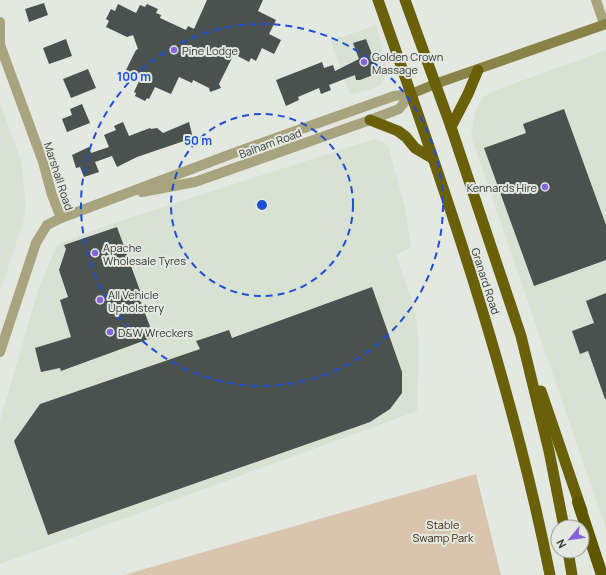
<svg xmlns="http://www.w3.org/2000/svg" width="606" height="575" font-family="Manrope,sans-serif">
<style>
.built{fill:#d8e2d2}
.green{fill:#d9c5ae}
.building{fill:#49524e}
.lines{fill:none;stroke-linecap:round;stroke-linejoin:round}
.minor{stroke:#a8a47d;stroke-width:10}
.tertiary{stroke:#a8a47d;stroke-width:10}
.secondary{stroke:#8a8347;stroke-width:10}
.trunk{stroke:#6a600a;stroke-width:11}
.motorway{stroke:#5f5600;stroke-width:12}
.ring{fill:none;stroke:#1d4ed8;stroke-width:2;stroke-dasharray:7 5}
.poi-dot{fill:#8663de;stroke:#e3e8e0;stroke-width:1.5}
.labels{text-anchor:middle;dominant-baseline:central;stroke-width:4;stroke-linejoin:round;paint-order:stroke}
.poi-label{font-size:11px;fill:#333632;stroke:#e3e8e0;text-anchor:start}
.street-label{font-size:11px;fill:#333632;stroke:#e3e8e0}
.park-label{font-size:11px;fill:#412b0e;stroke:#e3e8e0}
.centre{fill:#1d4ed8;stroke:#e3e8e0;stroke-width:2}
.ring-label{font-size:12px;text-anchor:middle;font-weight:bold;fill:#1d4ed8;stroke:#e3e8e0;stroke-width:4;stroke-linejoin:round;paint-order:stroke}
</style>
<rect width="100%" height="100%" fill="#e3e8e0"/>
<!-- built -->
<g class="built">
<path d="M376 25 387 68 384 79 380 86 350 95 331 41Z"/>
<path d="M606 50V529L471 136 475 112 483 97 496 90Z"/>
<path d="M0 103 21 160 26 204 23 223 0 292Z"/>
<path d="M374 139 384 142 388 146 405 207 411 247 396 255 413 303 416 318 419 346 417 411 0 564V421L39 287 56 247 63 242 117 222Z"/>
</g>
<!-- green -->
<path class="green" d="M476 474 501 575H124Z"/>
<!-- building -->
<g class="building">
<path d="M207 0H263L258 11 276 20 269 34 281 40 274 54 262 48 256 61 251 58 249 62 234 54 219 84 221 88 210 92 209 88 193 80 192 83 179 77 171 94 155 87 149 99 147 98 145 101 135 96 136 93 134 92 140 79 125 72 136 50 138 49 133 35 127 37 106 27 109 21 106 19 111 9 115 11 118 4 136 13 140 5 145 7 147 4 158 9 156 13 161 15 160 18 186 30 188 26 194 29Z"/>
<path d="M44 3 48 15 29 22 25 9Z"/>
<path d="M66 39 72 56 49 64 43 48Z"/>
<path d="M366 39 376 65 371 69 373 75 360 80H356L355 75 329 85 331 90 321 94 319 88 298 97 299 100 286 106 276 80 322 62 324 68 333 65 335 71 359 59 353 43Z"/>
<path d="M88 69 96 88 71 98 63 79Z"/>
<path d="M82 104 90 123 67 132 62 119 72 115 70 109Z"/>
<path d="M564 109 606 225V260L534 286 484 148 526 133 523 124Z"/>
<path d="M123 122 129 136 150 128 151 129 157 128 163 133 189 122 193 138 137 157 117 167 112 156 95 162 99 172 84 177 80 167 76 168 72 155 89 147 91 153 109 147 104 135 116 130 114 126Z"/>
<path d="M117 227 143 299 140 300 154 337 61 371 60 368 41 372 35 348 71 337 60 300 68 297 59 270 66 249 64 245Z"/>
<path d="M372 287 402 372V393L390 409 370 422 356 427 48 535 14 441 40 404 200 349 196 341 229 330 232 338Z"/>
<path d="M606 293V399H605L588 351 580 354 572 331 594 323 586 301Z"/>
</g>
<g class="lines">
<!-- minor -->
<path class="minor" d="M596 0 604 24"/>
<!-- tertiary -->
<g class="tertiary">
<path d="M0 22V43"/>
<path d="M0 45 43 162 52 195 61 218"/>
<path d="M142 192 195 182 370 120 399 109 411 94"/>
<path d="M0 352 36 243 47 225 61 218 234 153 394 96 411 94"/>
</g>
<!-- secondary -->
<path class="secondary" d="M411 94 435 84 606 24"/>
<!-- trunk -->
<g class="trunk">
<path d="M378 0C445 189 511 379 550 575"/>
<path d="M405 0 451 127 521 336 549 451 564 527"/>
<path d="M370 120 398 131 406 137 415 148 432 158"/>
<path d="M451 127 468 94 478 70"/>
<path d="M541 391 582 511"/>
<path d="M568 551 572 575"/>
</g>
<!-- motorway -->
<path class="motorway" d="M578 502 602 575"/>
</g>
<!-- distance rings -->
<g class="ring">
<circle cx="262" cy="205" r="91"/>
<circle cx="262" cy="205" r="181"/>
</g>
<!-- markers -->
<g class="poi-dot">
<circle cx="174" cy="50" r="4"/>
<circle cx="364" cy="62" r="4"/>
<circle cx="545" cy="187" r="4"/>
<circle cx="95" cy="253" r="4"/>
<circle cx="100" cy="300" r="4"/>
<circle cx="110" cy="332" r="4"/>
</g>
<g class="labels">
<!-- poi labels -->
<g class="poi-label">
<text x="182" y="50">Pine Lodge</text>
<text x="372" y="56">Golden Crown<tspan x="372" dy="13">Massage</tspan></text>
<text x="537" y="187" text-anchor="end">Kennards Hire</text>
<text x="103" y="247">Apache<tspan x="103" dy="13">Wholesale Tyres</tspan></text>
<text x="108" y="294">All Vehicle<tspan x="108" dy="13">Upholstery</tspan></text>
<text x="118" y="332">D&amp;W Wreckers</text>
</g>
<!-- street labels -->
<g class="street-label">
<text transform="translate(270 143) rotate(-20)">Balham Road</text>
<text transform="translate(59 176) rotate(72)">Marshall Road</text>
<text transform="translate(486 281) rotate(72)">Granard Road</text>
</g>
<!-- park labels -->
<g class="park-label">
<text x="443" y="524">Stable<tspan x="443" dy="13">Swamp Park</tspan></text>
</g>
</g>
<circle cx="262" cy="205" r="6" class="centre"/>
<g class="ring-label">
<text x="134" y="81">100 m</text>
<text x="198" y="145">50 m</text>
</g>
<!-- north arrow -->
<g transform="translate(570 539) rotate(241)"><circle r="19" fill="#e3e8e0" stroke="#9da19a"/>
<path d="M0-3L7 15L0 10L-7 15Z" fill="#8663de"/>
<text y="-6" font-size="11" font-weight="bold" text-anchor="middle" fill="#333632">N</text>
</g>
</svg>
